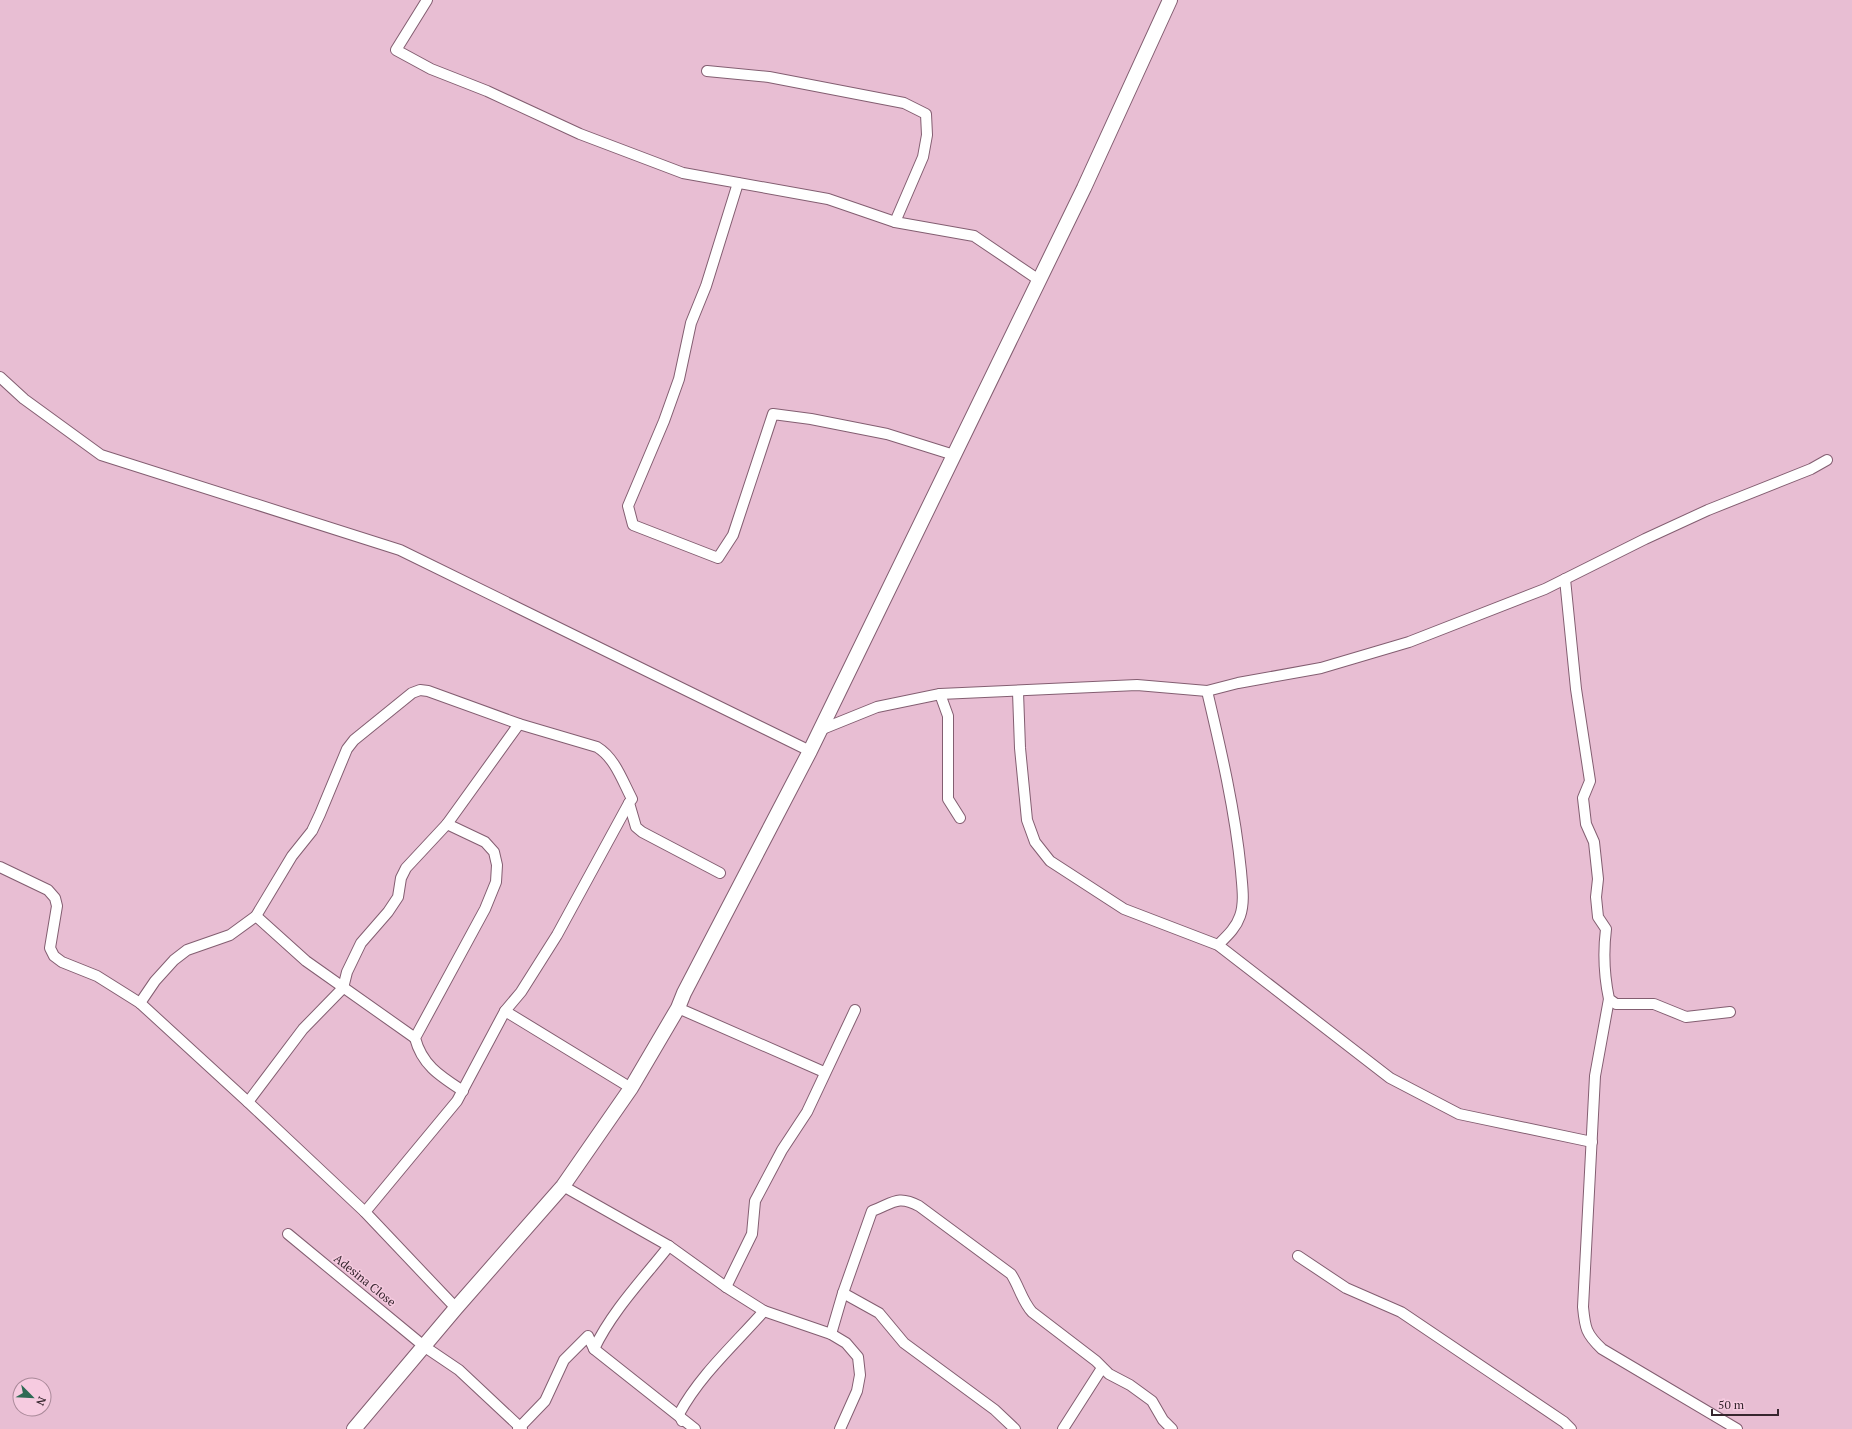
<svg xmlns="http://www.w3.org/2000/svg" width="1852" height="1429" font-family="'PT Serif',serif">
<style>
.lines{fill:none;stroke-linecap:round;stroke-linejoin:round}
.street-casing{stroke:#835e71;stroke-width:12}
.secondary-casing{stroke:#835e71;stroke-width:16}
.street{stroke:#fff;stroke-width:10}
.secondary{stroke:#fff;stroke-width:14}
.labels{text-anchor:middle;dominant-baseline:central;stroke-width:3;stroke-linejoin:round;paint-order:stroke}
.street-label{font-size:12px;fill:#36262e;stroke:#f6cbe0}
</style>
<rect width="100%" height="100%" fill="#e8bed3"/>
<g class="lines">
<defs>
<g id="street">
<path d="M427 0 396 50 431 69 487 91 580 134 683 173 828 199 895 222 974 236 1039 280"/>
<path d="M707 71 769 77 904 103 926 114 927 135 923 157 895 222"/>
<path d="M738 183 706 286 691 323 679 379 664 421 628 506 633 525 718 558 733 535 773 414 811 419 887 434 954 455"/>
<path d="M0 377 24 399 101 455 400 550 810 751"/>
<path d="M1565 579 1576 689 1590 781 1583 798 1586 824 1594 842 1598 879 1596 897 1598 917 1606 929C1603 953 1604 975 1609 999L1616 1004H1654L1686 1017 1730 1012"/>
<path d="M1207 691C1221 750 1235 810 1241 871 1242 885 1245 902 1240 916 1236 928 1227 936 1218 945"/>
<path d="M1018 692 1020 748 1027 820 1035 842 1050 861 1124 909 1218 945 1390 1078 1459 1114 1592 1142"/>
<path d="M940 694 948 716V799L960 818"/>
<path d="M820 730 877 707 940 694 1137 685 1207 691 1238 683 1321 668 1409 642 1545 589 1645 539 1708 510 1811 469 1827 460"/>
<path d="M447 824 485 842 494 852 497 865 496 882 485 909 415 1038C422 1065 440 1076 463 1091"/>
<path d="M0 867 48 890 55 898 57 906 50 948 54 956 62 962 97 976 140 1003 248 1102 365 1212 456 1308"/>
<path d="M256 916 306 961 415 1038"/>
<path d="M1609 999 1595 1076 1583 1307C1585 1328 1586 1334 1602 1349L1737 1429"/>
<path d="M140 1003 155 981 174 960 187 950 230 935 256 916 292 856 312 831 320 814 347 749 354 740 412 693 420 690 428 691 519 724 597 747C615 758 622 780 632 799L629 803 636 827 642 832 720 873"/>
<path d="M678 1008 824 1072"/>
<path d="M505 1011 631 1088"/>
<path d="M248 1102 303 1029 343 988 347 972 361 943 388 912 398 897 401 878 406 868 447 824 519 724"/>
<path d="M563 1186 669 1246 726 1287 764 1311 831 1334 846 1343 858 1357 860 1375 857 1391 840 1429"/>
<path d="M365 1212 457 1101 505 1011 521 992 557 935 629 803"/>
<path d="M288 1234 425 1347 459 1370 522 1429"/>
<path d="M1298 1256 1346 1288 1401 1312 1564 1422 1571 1429"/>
<path d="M726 1287 752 1234 755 1201 782 1150 807 1112 855 1010"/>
<path d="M843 1293 879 1313 904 1343 995 1410 1015 1429"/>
<path d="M831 1334 843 1293 872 1211C892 1204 897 1194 919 1206L1011 1274C1019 1286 1022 1301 1032 1312L1096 1361 1109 1374 1130 1385 1152 1401 1163 1420 1172 1429"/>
<path d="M594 1349 695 1429"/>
<path d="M682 1421 679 1414C700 1375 735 1344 764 1311"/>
<path d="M518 1429 545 1401 564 1360 588 1336 594 1349C612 1311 643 1279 669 1246"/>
<path d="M1063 1429 1102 1368"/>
</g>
<path id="secondary" d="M354 1429 456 1308 563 1186 631 1088 678 1008 684 993 810 751 1084 188 1170 0"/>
</defs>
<!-- street casing -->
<use href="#street" class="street-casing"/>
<!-- secondary casing -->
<use href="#secondary" class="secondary-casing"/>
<!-- street -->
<use href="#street" class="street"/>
<!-- secondary -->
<use href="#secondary" class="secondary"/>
</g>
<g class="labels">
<!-- street labels -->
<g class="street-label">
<text transform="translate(365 1280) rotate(39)">Adesina Close</text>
</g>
</g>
<!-- north arrow -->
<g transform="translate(32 1397) rotate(114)"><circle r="19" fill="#f6cbe0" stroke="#a98999"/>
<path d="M0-3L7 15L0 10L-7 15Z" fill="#2e6a54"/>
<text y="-6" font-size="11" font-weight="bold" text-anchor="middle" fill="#36262e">N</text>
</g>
<!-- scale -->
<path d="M1712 1409v6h66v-6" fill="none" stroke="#36262e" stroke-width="2"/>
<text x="1718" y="1409" font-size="12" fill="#36262e" stroke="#f6cbe0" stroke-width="3" paint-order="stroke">50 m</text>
</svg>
